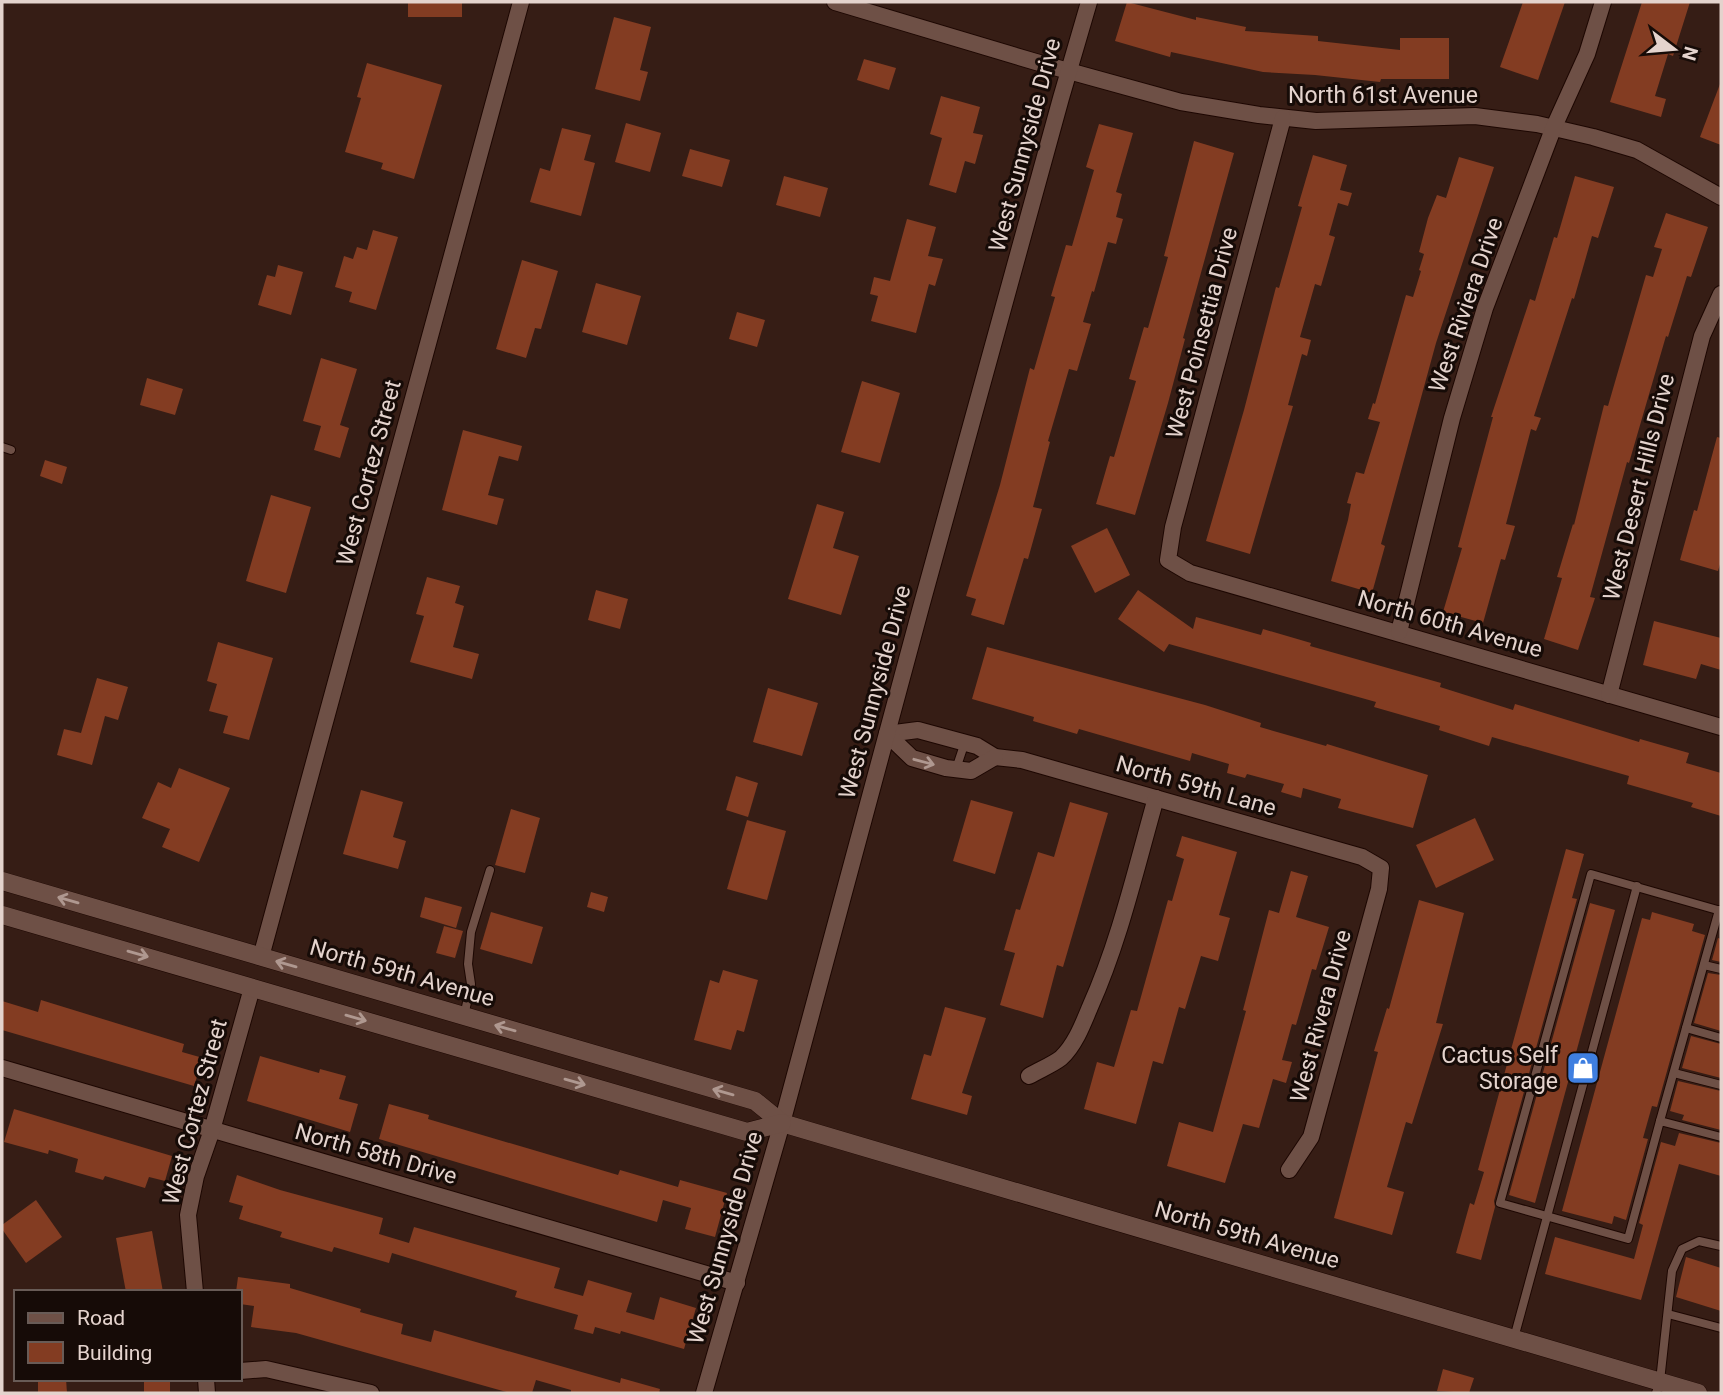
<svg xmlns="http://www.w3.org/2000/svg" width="1723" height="1395" font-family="Roboto,sans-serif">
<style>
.building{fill:#833c22}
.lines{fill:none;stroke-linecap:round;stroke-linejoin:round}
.lane-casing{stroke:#1d0702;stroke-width:10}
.street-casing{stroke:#1d0702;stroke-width:18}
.secondary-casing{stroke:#1d0702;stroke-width:19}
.lane{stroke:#6e5046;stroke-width:8}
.street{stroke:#6e5046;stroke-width:16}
.secondary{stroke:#6e5046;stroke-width:18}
.oneway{stroke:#af9890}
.labels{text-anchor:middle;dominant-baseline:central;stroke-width:6;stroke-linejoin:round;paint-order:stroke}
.street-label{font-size:23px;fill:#e4d3cd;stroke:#160b07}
.poi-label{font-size:23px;fill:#e4d3cd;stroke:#160b07;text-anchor:end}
</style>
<rect width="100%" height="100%" fill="#361d15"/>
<!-- building -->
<g class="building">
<rect x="408" y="2" width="54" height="15"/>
<path d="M1127 2 1196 20V17L1246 27 1245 31 1318 36V41L1400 50V38H1449V79H1381L1380 82 1315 75 1263 72 1171 52 1170 57 1115 41Z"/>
<path d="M1523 2H1565L1538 80 1500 67Z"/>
<path d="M1642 2H1690L1673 56 1668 54 1655 96 1666 99 1661 117 1610 102Z"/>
<path d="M614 17 651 27 640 70 648 72 640 101 595 89Z"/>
<path d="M864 59 896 68 889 90 857 80Z"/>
<path d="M367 63 442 85 414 179 381 169 383 163 345 152 361 98 357 97Z"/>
<path d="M1720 84 1721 85V145L1700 137Z"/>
<path d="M941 96 980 107 973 133 983 135 975 164 965 161 956 193 929 185 942 138 930 134Z"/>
<path d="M626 123 661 133 650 172 615 162Z"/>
<path d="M1099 124 1133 133 1116 192 1122 194 1116 217 1123 219 1116 244 1108 242 1094 292 1092 291 1083 322 1091 324 1077 371 1069 369 1048 441 1050 442 1033 507 1042 509 1028 559 1024 558 1004 625 971 615 976 599 966 596 1000 485 1030 368 1034 370 1055 297 1051 296 1066 245 1072 246 1094 170 1086 167Z"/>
<path d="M562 128 591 135 584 160 595 163 581 216 530 202 540 168 550 171Z"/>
<path d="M1194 141 1234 153 1183 338 1185 339 1168 403 1135 515 1096 504 1110 456 1114 457 1136 381 1129 379 1144 327 1148 328 1168 257 1164 256Z"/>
<path d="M690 149 730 160 722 187 682 176Z"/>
<path d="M1313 155 1347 165 1340 190 1352 193 1348 206 1338 203 1329 235 1335 237 1321 286 1315 284 1300 337 1311 340 1307 356 1302 354 1288 405 1293 406 1250 554 1206 541 1244 410 1276 287 1279 288 1302 207 1298 206Z"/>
<path d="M1459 157 1494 167 1436 343 1381 544 1385 546 1372 593 1331 581 1348 520 1351 504 1347 503 1356 472 1364 474 1380 422 1368 419 1373 403 1375 404 1406 295 1413 297 1421 271 1419 270 1424 254 1419 252 1428 218 1437 195 1446 198Z"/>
<path d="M784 176 828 188 820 217 776 205Z"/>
<path d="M1575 176 1614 187 1598 238 1592 236 1574 299 1572 298 1534 416 1541 418 1536 431 1531 429 1506 524 1515 526 1505 560 1501 559 1483 623 1443 612 1462 548 1458 547 1493 417H1491L1530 299 1535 301 1554 237 1557 238Z"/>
<path d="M1666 213 1708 227 1691 277 1687 276 1668 337 1666 336 1629 463 1627 462 1590 597 1595 598 1578 650 1544 639 1562 578 1557 577 1573 524 1574 525 1604 405 1608 406 1646 275 1653 277 1662 249 1654 247Z"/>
<path d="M907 219 936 227 928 256 943 259 935 286 929 284 916 333 871 321 878 296 870 294 874 277 890 281Z"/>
<path d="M373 230 398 237 376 310 349 302 352 292 335 287 344 256 353 259 357 247 367 250Z"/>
<path d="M522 260 558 271 541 329 535 328 526 358 496 349Z"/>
<path d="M278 265 303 272 291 315 258 305 267 275 275 277Z"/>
<path d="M596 283 641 296 627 345 582 332Z"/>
<path d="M737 312 765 320 757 347 729 339Z"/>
<path d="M321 358 357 369 340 425 349 428 340 458 314 450 321 426 303 421Z"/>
<path d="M147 378 183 389 175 415 140 405Z"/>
<path d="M862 381 900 393 880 463 841 452Z"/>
<path d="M463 430 522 446 518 461 499 456 488 495 504 499 497 525 442 510Z"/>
<path d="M1717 437 1721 438V561L1718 571 1680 560 1694 510 1697 511Z"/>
<path d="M45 460 67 467 62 484 40 476Z"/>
<path d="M271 495 311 507 286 593 246 581Z"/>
<path d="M817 504 844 512 833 548 859 556 841 615 788 599Z"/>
<path d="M1107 528 1130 575 1095 593 1071 546Z"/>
<path d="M427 577 460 586 455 603 464 606 453 647 479 654 472 679 410 662 424 616 416 614Z"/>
<path d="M596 590 628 599 620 629 588 620Z"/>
<path d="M1138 590 1193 629 1196 617 1261 635 1263 629 1311 643 1310 646 1441 683 1440 687 1513 710 1515 704 1639 742 1640 739 1689 753 1686 763 1721 773V816L1691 807 1693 803 1627 784 1629 776 1492 737 1489 746 1439 730 1440 726 1374 707 1376 702 1169 644 1164 652 1118 619Z"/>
<path d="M1654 621 1721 638V670L1701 664 1696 679 1643 665Z"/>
<path d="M218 642 273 658 249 740 223 733 228 716 209 711 217 684 207 681Z"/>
<path d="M987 647 1205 705 1261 723 1260 727 1326 746 1327 744 1428 775 1413 828 1338 808 1341 799 1303 788 1301 798 1281 792 1284 784 1247 774 1245 778 1227 773 1229 764 1192 753 1190 761 1079 729 1077 734 1033 721 1034 717 972 699Z"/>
<path d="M97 678 128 687 118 720 105 716 92 765 57 755 64 729 81 733Z"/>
<path d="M768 688 818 703 802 756 753 742Z"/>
<path d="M179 768 230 788 199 862 162 847 170 829 142 818 158 782 171 788Z"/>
<path d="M736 776 758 783 748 817 726 810Z"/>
<path d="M361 790 403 802 393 837 406 841 398 869 343 854Z"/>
<path d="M971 800 1013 812 995 874 953 861Z"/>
<path d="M1070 802 1108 813 1063 967 1057 965 1043 1018 1000 1005 1015 953 1004 950 1016 909 1020 910 1038 852 1054 857Z"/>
<path d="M511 809 540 818 525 873 495 865Z"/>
<path d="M1475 818 1494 860 1436 888 1416 845Z"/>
<path d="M747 820 786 831 767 900 727 889Z"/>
<path d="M1182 836 1237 852 1219 915 1230 918 1218 961 1201 956 1185 1009 1179 1007 1163 1064 1153 1061 1136 1124 1084 1109 1097 1062 1114 1067 1131 1010 1137 1011 1168 900 1172 901 1184 859 1176 856Z"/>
<path d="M1566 849 1584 854 1572 898 1577 899 1494 1201 1495 1207 1481 1260 1456 1253 1470 1203 1474 1205 1484 1172 1478 1170Z"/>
<path d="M1291 871 1308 876 1296 917 1329 927 1316 970 1312 969 1296 1025 1292 1024 1282 1060 1292 1062 1286 1083 1273 1079 1259 1128 1243 1124 1225 1183 1167 1166 1179 1122 1213 1132 1246 1011 1243 1010 1269 910 1279 913Z"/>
<path d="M591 892 608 897 604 912 587 907Z"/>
<path d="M425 897 462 907 456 928 420 917Z"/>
<path d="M1419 900 1464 913 1436 1023 1443 1024 1412 1124 1406 1122 1387 1187 1404 1192 1392 1235 1334 1218 1378 1052 1374 1051 1387 1008 1389 1009Z"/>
<path d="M1590 903 1615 910 1535 1203 1509 1195Z"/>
<path d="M491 912 543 927 532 964 480 949Z"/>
<path d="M1652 912 1694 924 1692 931 1705 935 1657 1107 1652 1106 1643 1138 1648 1139 1626 1220 1614 1216 1612 1224 1562 1211 1642 918 1650 920Z"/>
<path d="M444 926 463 931 455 958 436 953Z"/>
<path d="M1718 938 1721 939V962L1712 960Z"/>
<path d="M723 970 758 980 744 1032 737 1030 731 1050 694 1040 710 980 719 983Z"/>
<path d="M1708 973 1721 975V1031L1694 1023Z"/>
<path d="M41 1000 184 1044 182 1052 203 1058 194 1086 2 1030V1001L38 1012Z"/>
<path d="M945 1007 986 1018 962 1093 972 1096 967 1115 911 1099 924 1054 931 1056Z"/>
<path d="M1691 1036 1721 1044V1078L1682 1068Z"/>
<path d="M260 1056 319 1073 320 1069 346 1076 339 1099 358 1104 350 1132 247 1101Z"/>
<path d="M1678 1081 1721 1091V1130L1682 1120 1684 1115 1670 1111Z"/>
<path d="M389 1104 429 1115 428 1119 618 1175 620 1170 678 1187 680 1180 727 1193 715 1237 685 1229 691 1208 663 1200 657 1222 379 1139Z"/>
<path d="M14 1109 172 1156 165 1181 149 1177 145 1188 105 1176 103 1180 75 1172 78 1159 49 1150 48 1154 4 1142Z"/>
<path d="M1679 1133 1721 1143V1176L1679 1164 1641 1300 1545 1274 1555 1237 1634 1259 1643 1225 1639 1223 1661 1142 1675 1146Z"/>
<path d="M237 1175 280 1190 383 1218 379 1234 409 1243 414 1227 560 1268 554 1288 583 1296 588 1280 632 1293 626 1312 654 1320 660 1297 696 1308 684 1349 621 1331 620 1334 595 1327 593 1334 574 1329 578 1315 515 1297 517 1291 392 1253 389 1263 334 1247 332 1252 280 1237 282 1232 239 1219 243 1206 229 1202Z"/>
<path d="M36 1200 62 1237 26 1263 2 1229V1225Z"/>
<path d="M152 1231 163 1292H126L116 1238Z"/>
<path d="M1686 1257 1721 1268V1311L1676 1297Z"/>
<path d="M238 1277 290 1284V1288L361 1309 360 1312 403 1324 401 1334 431 1342 434 1330 620 1383 621 1378 660 1389 659 1393H571V1390L536 1380 532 1393H510L296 1333 251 1327 254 1306 240 1304V1292H236Z"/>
<path d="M1443 1369 1474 1378 1469 1393 1437 1391Z"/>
<path d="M38 1379H66L67 1393H38Z"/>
<rect x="144" y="1379" width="26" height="14"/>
</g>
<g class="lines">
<defs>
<g id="lane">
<path d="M2 447 11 450"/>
<path d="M956 769 965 742"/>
<path d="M1721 911 1591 874 1500 1203 1628 1239 1660 1121 1721 1137"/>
<path d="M1704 965 1721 969"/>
<path d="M464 1016 471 984 468 964 471 932 490 870"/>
<path d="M1686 1028 1721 1038"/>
<path d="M1674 1073 1721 1085"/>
<path d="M1660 1121 1719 910"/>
<path d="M1668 1314 1721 1328"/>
<path d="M1514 1338 1637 886"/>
<path d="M1656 1393 1660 1381 1672 1271 1682 1249 1699 1241 1721 1246"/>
</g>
<g id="street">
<path d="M835 2 1036 62 1181 102 1259 115 1316 121 1475 116 1537 124 1593 137 1637 150 1721 197"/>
<path d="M1283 118 1173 527 1168 560 1190 573 1721 727"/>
<path d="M1399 632 1452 418 1485 308 1553 129 1587 54 1603 2"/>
<path d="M1609 695 1702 336 1721 294"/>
<path d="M887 734 918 730 977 746 995 757 1022 760 1362 857 1381 868 1379 889 1311 1137 1289 1170"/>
<path d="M887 734 912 758 946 768 971 771 995 757"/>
<path d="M261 957 521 2"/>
<path d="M2 1068 737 1283"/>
<path d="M1029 1076C1039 1070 1052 1065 1061 1058 1075 1045 1083 1024 1090 1007 1120 940 1136 868 1156 798"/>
<path d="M195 1292 188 1215 196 1176 212 1130 252 988"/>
<path d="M240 1371 266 1369 371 1393"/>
<path d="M206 1379 207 1393"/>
<path d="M704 1393 782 1123 921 607 1061 98 1089 2"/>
</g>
<g id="secondary">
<path d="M2 881 755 1101 782 1123 1698 1393"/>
<path d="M2 915 747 1132 782 1123"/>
</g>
</defs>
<!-- lane casing -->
<use href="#lane" class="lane-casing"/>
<!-- street casing -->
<use href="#street" class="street-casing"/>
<!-- secondary casing -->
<use href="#secondary" class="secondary-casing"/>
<!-- lane -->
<use href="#lane" class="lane"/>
<!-- street -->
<use href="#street" class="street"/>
<!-- secondary -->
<use href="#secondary" class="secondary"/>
</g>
<!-- one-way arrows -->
<defs><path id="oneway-shaft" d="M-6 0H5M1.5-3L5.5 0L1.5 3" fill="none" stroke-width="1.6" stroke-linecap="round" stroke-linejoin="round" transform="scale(1.75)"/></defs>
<g class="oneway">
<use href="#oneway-shaft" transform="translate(924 762) rotate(15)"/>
<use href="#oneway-shaft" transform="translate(68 900) rotate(-164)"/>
<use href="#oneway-shaft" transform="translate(138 954) rotate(16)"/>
<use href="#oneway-shaft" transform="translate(286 964) rotate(-164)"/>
<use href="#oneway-shaft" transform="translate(356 1018) rotate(16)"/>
<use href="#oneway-shaft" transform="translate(505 1028) rotate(-164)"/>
<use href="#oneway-shaft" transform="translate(575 1082) rotate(16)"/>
<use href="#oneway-shaft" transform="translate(723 1092) rotate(-164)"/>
</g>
<!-- icons -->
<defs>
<symbol id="shop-square" viewBox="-11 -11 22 22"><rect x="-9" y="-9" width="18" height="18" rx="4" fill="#3f7fe0" stroke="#160b07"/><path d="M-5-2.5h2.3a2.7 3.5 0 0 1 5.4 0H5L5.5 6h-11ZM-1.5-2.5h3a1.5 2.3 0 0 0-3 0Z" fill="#fff"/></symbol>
</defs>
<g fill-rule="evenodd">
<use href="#shop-square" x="1564" y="1049" width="38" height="38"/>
</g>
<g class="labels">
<!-- street labels -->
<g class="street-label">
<text x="1383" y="95">North 61st Avenue</text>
<text transform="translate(1025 145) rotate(-75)">West Sunnyside Drive</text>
<text transform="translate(1466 305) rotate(-71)">West Riviera Drive</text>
<text transform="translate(1202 333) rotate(-75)">West Poinsettia Drive</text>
<text transform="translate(369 473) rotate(-75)">West Cortez Street</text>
<text transform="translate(1639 487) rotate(-76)">West Desert Hills Drive</text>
<text transform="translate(1450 624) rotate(16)">North 60th Avenue</text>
<text transform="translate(875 692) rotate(-75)">West Sunnyside Drive</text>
<text transform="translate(1196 786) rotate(16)">North 59th Lane</text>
<text transform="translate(402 973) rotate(16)">North 59th Avenue</text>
<text transform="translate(1321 1016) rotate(-75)">West Rivera Drive</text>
<text transform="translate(195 1112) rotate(-75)">West Cortez Street</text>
<text transform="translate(376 1154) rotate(16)">North 58th Drive</text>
<text transform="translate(1247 1235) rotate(16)">North 59th Avenue</text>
<text transform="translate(725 1238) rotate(-74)">West Sunnyside Drive</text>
</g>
<!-- poi labels -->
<g class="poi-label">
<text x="1558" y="1055">Cactus Self<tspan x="1558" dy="26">Storage</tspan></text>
</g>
</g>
<!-- border -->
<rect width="1723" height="1395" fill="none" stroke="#e4d3cd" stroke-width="7"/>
<!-- legend -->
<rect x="14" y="1290" width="228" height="91" fill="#160b07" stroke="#685b56" stroke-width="2"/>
<rect x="28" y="1313" width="35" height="10" fill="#6e5046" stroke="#685b56" stroke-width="2"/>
<text x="77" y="1325" font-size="21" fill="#e4d3cd">Road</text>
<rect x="28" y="1342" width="35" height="21" fill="#833c22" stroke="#685b56" stroke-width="2"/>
<text x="77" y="1360" font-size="21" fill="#e4d3cd">Building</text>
<!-- north arrow -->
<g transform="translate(1674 49) rotate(106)" stroke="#160b07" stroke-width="5" paint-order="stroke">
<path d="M0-5L12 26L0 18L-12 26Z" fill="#e4d3cd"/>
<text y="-10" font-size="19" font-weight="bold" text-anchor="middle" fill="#e4d3cd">N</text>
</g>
</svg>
